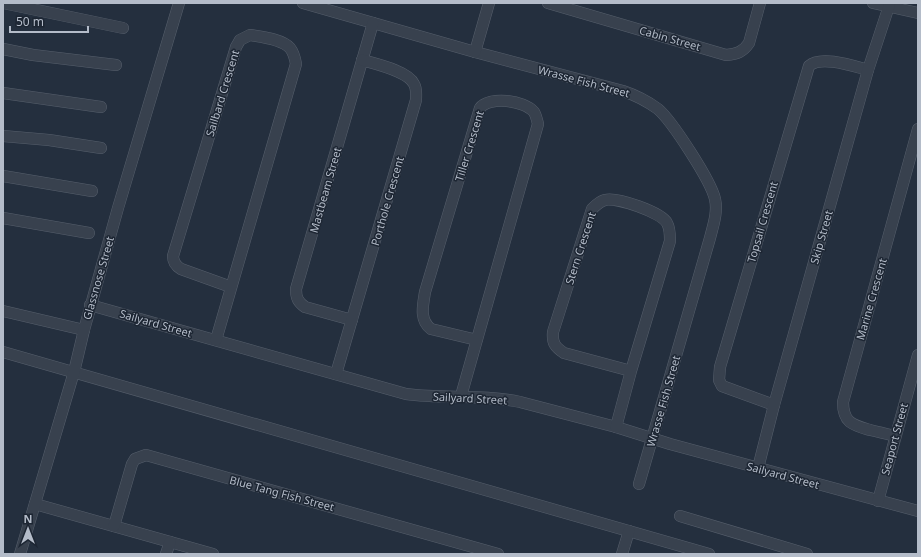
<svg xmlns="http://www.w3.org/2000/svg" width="921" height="557" font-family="'Noto Sans',sans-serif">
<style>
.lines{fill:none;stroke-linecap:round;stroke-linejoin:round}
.minor-casing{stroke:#565f6c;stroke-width:12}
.minor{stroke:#38414e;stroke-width:11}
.labels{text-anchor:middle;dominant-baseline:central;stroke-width:3;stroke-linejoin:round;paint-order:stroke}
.street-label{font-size:11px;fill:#b4bcc9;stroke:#1d2633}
</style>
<rect width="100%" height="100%" fill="#242f3e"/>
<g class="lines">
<defs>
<g id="minor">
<path d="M3 3 123 28"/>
<path d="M303 3 475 52 623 91C635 95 647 101 658 109 672 121 711 181 715 199 718 212 713 226 710 238L639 484"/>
<path d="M548 3 726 55C737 54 743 52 749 43L760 3"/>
<path d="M873 3 918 13"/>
<path d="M3 49 33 55 116 65"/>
<path d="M475 52 489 3"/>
<path d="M3 93 101 107"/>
<path d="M3 136 49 140 101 148"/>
<path d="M3 176 92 191"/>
<path d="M3 218 89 233"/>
<path d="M90 305 406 394C444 399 482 394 520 402L616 427 670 444 918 511"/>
<path d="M3 311 84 330"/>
<path d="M352 320 305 307C298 302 296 298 296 289L373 23"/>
<path d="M216 340 296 64C295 58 294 53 290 48 282 39 262 37 250 35L240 40 236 47 173 256C173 262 176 266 181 269L231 287"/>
<path d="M3 352 709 554"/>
<path d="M336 374 416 100C416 94 417 89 414 84 408 71 376 64 362 60"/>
<path d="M461 396 538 124C537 120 536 115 534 112 524 100 489 96 480 108L425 292C423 305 419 320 431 329L477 340"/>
<path d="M774 405 722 386 719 380 720 367 809 66C821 55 853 66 868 70"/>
<path d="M616 427 631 371 670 241C670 235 670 228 667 223 661 212 617 197 605 200 600 201 596 205 592 209L553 332C552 343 555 347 564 353L631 371"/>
<path d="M895 436C887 434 879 432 870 430 853 425 843 423 843 402L918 129"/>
<path d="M758 468 774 405 868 70 889 6"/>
<path d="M878 501 918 355"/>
<path d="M35 504 213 554"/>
<path d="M680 516 807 554"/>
<path d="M114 526 132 464 135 459 146 455 498 554"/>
<path d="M20 554 74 372 84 330 118 208 179 3"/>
<path d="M166 554 170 542"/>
<path d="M622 554 629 531"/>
</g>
</defs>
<!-- minor casing -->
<use href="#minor" class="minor-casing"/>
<!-- minor -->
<use href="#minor" class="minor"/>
</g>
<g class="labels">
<!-- street labels -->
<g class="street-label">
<text transform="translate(670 38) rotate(16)">Cabin Street</text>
<text transform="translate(584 81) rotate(15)">Wrasse Fish Street</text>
<text transform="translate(222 93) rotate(-73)">Sailbard Crescent</text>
<text transform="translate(469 146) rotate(-73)">Tiller Crescent</text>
<text transform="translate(325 190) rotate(-74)">Mastbeam Street</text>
<text transform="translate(387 201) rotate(-74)">Porthole Crescent</text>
<text transform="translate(762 222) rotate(-74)">Topsail Crescent</text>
<text transform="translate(821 237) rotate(-74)">Skip Street</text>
<text transform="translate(580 248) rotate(-72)">Stern Crescent</text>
<text transform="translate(98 278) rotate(-74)">Glassnose Street</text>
<text transform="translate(871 299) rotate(-74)">Marine Crescent</text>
<text transform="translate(156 323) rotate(16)">Sailyard Street</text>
<text transform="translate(470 398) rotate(3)">Sailyard Street</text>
<text transform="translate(663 401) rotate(-74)">Wrasse Fish Street</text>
<text transform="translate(894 439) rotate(-75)">Seaport Street</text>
<text transform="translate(783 475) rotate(15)">Sailyard Street</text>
<text transform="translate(282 493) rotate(15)">Blue Tang Fish Street</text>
</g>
</g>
<!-- border -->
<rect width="921" height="557" fill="none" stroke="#b4bcc9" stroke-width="8"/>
<!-- north arrow -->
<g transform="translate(28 529)" stroke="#1d2633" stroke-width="3" paint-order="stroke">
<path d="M0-3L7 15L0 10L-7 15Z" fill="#b4bcc9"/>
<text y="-6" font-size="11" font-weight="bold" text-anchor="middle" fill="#b4bcc9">N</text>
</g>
<!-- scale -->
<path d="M10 26v6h78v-6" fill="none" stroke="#b4bcc9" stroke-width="2"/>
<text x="16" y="26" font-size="12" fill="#b4bcc9" stroke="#1d2633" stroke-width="3" paint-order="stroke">50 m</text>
</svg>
